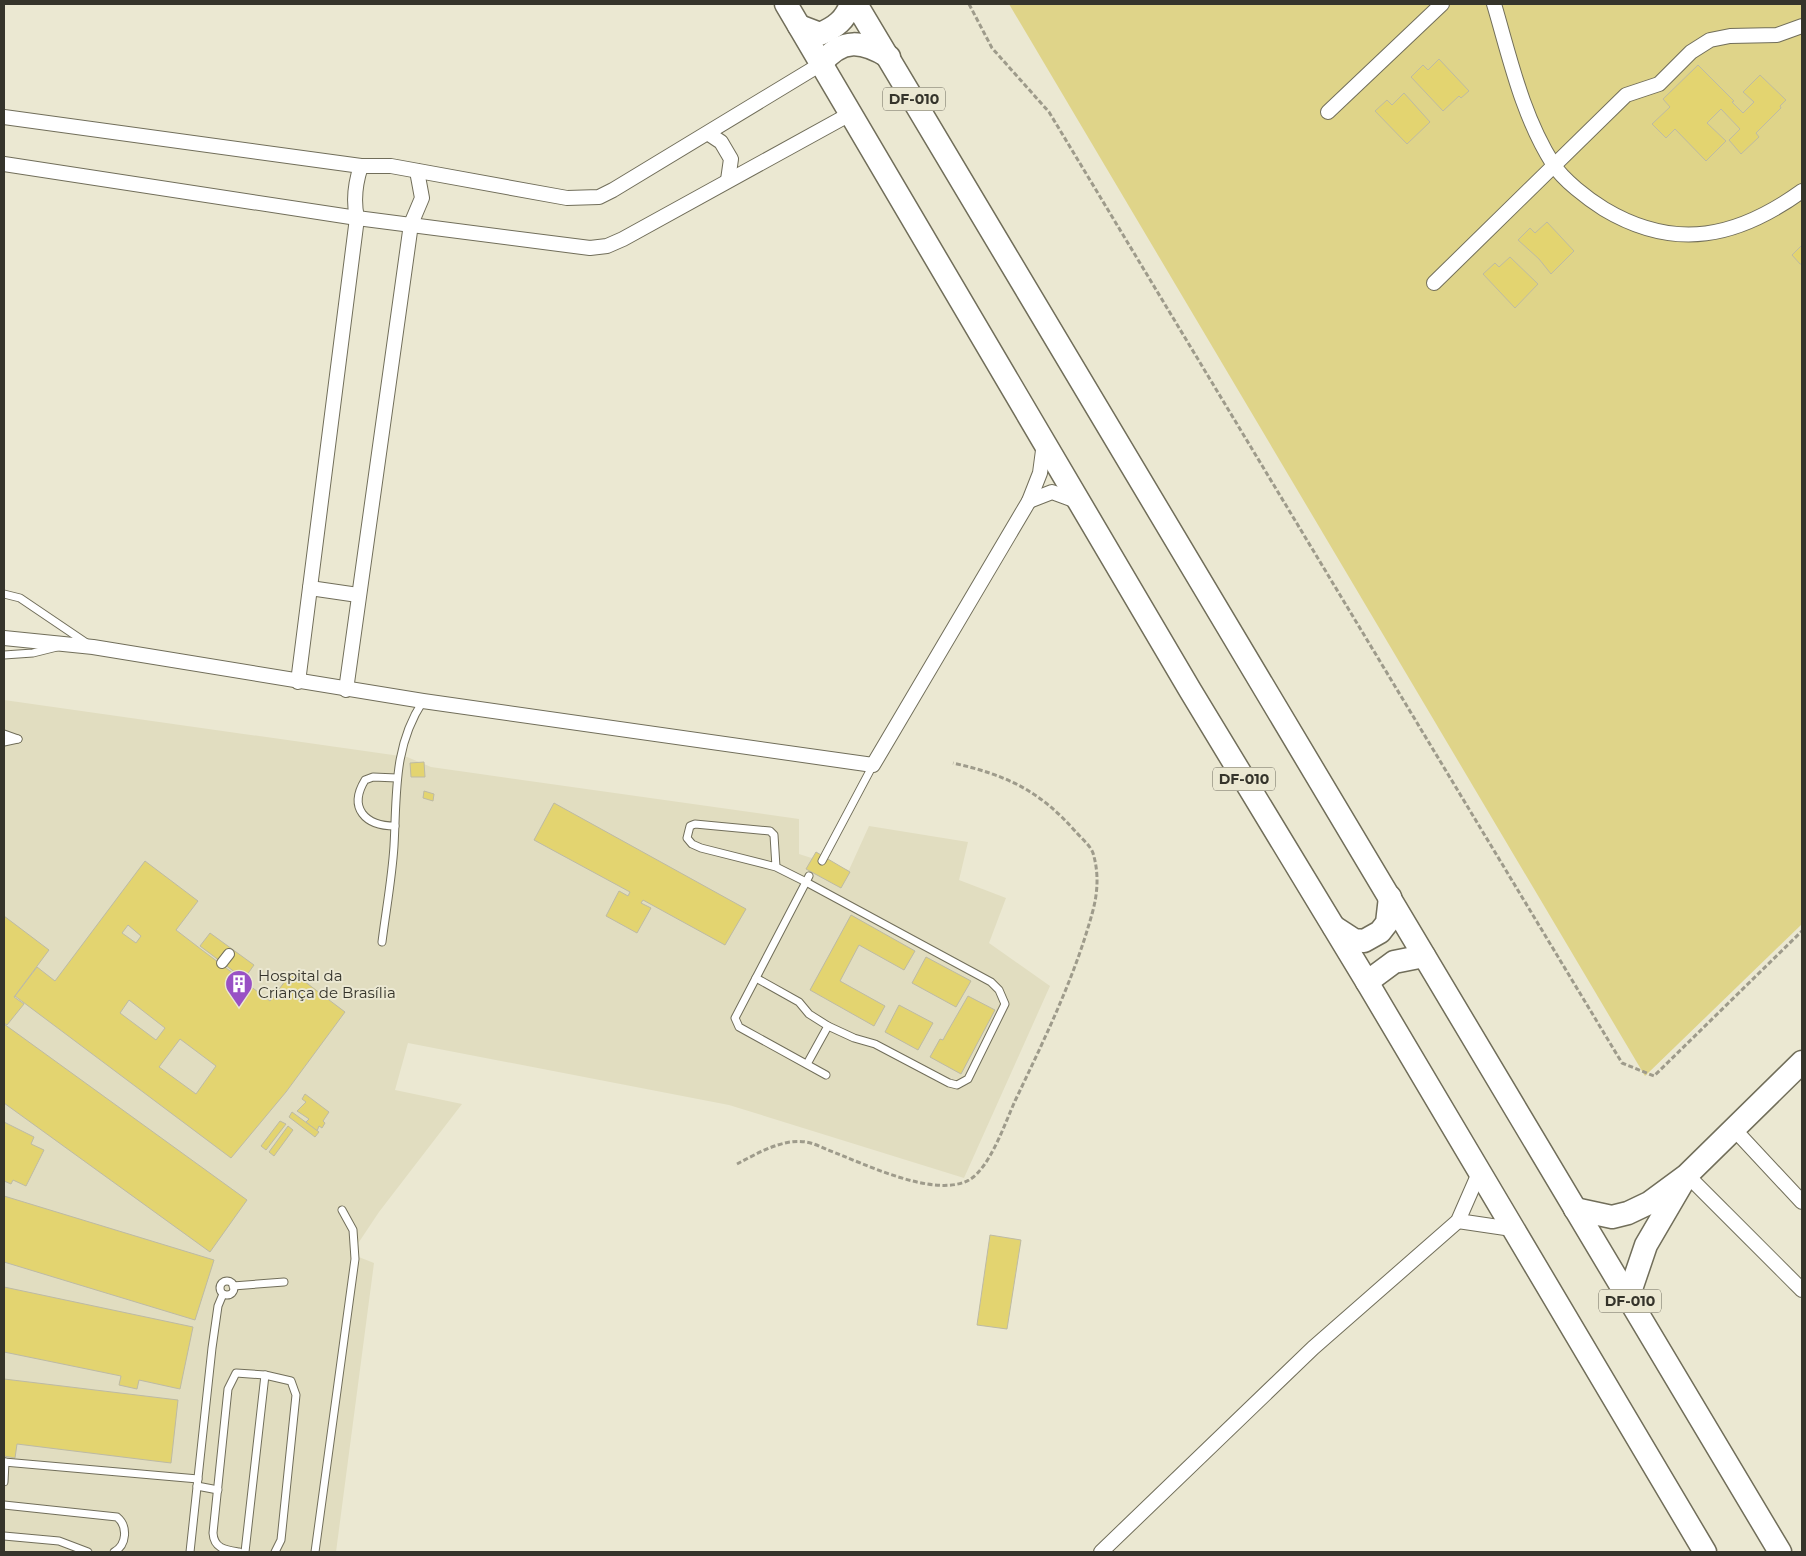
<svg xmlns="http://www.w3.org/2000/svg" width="1806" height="1556" font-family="Montserrat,sans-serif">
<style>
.built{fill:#e1ddc0}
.green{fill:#dfd489}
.building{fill:#e3d470;stroke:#bdbaa4;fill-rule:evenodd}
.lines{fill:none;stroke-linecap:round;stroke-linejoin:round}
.service-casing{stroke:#716e5a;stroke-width:9}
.pedestrian-casing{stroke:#716e5a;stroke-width:12}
.minor-casing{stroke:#716e5a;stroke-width:16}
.primary-casing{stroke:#716e5a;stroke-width:25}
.path{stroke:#9e9b8b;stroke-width:3;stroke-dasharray:5 2.5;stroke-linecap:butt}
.service{stroke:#fff;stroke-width:7}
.pedestrian{stroke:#fff;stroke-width:10}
.minor{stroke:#fff;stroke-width:14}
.primary{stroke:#fff;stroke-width:22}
.labels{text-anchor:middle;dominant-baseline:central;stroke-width:4;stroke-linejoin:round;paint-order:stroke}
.shield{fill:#ebe8d2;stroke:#6c6a5d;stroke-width:1}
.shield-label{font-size:14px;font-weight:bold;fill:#35342b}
.poi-label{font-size:15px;fill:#35342b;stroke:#ebe8d2;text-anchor:start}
</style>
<rect width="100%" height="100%" fill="#ebe8d2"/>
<!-- built -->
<path class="built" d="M4 700 407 757 431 767 799 819V854L849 870 869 826 968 842 959 880 1006 898 989 943 1050 986 964 1178 729 1105 408 1043 395 1090 462 1104 379 1212 351 1254 374 1263 336 1552H4Z"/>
<!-- green -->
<path class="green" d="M1009 4H1802V924L1645 1076Z"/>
<!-- building -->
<g class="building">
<path d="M1439 59 1469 91 1461 98 1459 96 1443 111 1411 77 1423 65 1428 70Z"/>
<path d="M1698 65 1734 101 1732 102 1743 113 1754 102 1743 92 1760 75 1786 100 1780 106 1781 108 1756 133 1759 137 1741 154 1729 140 1740 129 1721 109 1707 123 1726 141 1706 161 1675 129 1666 138 1652 124 1670 107 1663 99Z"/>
<path d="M1404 93 1430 122 1407 144 1375 111 1387 100 1392 105Z"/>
<path d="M1547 222 1574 251 1551 274 1539 259 1518 240 1530 228 1535 233Z"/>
<path d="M1802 245V264H1800L1792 255Z"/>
<path d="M1510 257 1538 284 1515 308 1483 274 1495 263 1499 267Z"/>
<path d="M424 762 425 777H411L410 763Z"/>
<path d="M424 791 434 794 433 801 423 798Z"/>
<path d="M554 803 746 909 725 945 643 900 641 903 651 908 637 933 606 916 619 891 628 896 630 892 534 840Z"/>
<path d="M816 852 850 872 841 888 806 869Z"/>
<path d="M145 861 198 901 176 930 202 950 270 1001 292 972 345 1012 286 1092 231 1158 15 996 37 967 55 981ZM128 925 141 936 136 943 122 933ZM129 1000 165 1028 156 1040 120 1013ZM180 1039 216 1066 196 1094 159 1067Z"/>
<path d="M851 915 915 951 904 970 859 945 840 981 885 1006 874 1026 810 990Z"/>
<path d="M4 916 49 950 14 997 24 1004 7 1025 4 1023Z"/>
<path d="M210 933 254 965 244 979 200 946Z"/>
<path d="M926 957 971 981 956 1007 912 983Z"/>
<path d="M968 996 995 1010 961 1074 930 1057 940 1039 943 1040 945 1036Z"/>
<path d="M899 1005 933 1023 918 1050 885 1032Z"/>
<path d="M4 1024 247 1200 210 1252 4 1103Z"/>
<path d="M305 1094 329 1112 323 1121 325 1123 322 1128 319 1126 317 1131 306 1122 309 1119 297 1111 306 1102 302 1099Z"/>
<path d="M292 1112 319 1132 315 1137 289 1117Z"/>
<path d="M280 1121 286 1124 266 1150 261 1146Z"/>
<path d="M4 1122 34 1137 31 1144 44 1150 26 1186 13 1180 11 1184 4 1181Z"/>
<path d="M288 1126 293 1130 274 1156 269 1152Z"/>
<path d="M4 1196 214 1260 195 1320 4 1262Z"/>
<path d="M990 1235 1021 1240 1007 1329 977 1325Z"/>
<path d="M4 1287 193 1327 180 1389 139 1380 137 1389 119 1385 121 1376 4 1352Z"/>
<path d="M4 1379 178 1400 171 1463 17 1444 15 1458 4 1456Z"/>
</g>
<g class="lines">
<defs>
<g id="service">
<path d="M4 594 20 598 88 644"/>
<path d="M4 655 33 653 57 647"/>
<path d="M4 734 18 739"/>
<path d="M4 742 18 739"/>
<path d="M395 826C365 826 348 808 365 780L373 777 397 778"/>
<path d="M822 861 873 765"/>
<path d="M776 867 774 835 770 831 695 824 690 826 687 838 692 844 701 848 776 867 806 882 809 876"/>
<path d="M382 942C386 910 392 878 394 846 397 793 393 747 423 701"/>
<path d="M756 978 799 1002 809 1014 828 1026 807 1064"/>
<path d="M826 1075 739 1027 735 1018 806 882 991 982 999 990 1005 1004 968 1079 957 1085 949 1083 875 1044 854 1038 828 1026"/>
<circle cx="227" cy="1288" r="7"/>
<path d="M233 1286 284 1282"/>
<path d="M265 1375 291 1381 296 1395 281 1540 275 1552"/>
<path d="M4 1462 198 1479"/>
<path d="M4 1482 5 1462"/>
<path d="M197 1486 218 1490"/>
<path d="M4 1505 117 1517C128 1526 127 1545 114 1552"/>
<path d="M4 1536 59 1541 88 1552"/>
<path d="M190 1552 212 1348 218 1306 223 1294"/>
<path d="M239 1552C226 1550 214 1549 213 1533L228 1389 236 1373 265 1375 245 1552"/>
<path d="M315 1552 355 1259 353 1230 342 1210"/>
</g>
<path id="pedestrian" d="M222 963 229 954"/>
<g id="minor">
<path d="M1494 4C1510 58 1522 115 1553 164 1563 180 1588 199 1604 209 1676 252 1738 237 1802 191"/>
<path d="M1328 112 1442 4"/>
<path d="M4 117 361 166H391L567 198 599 197 613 190 821 64"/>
<path d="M709 134 721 142 731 159 728 180"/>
<path d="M4 164 357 218 590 248 607 246 623 239 850 114"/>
<path d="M1434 283 1626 95 1659 84 1691 52 1710 40 1730 36 1777 35 1802 26"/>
<path d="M1029 501 1052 492 1079 502"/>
<path d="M310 588 358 595"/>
<path d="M4 638 93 647 423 701 873 765 1029 501 1040 473 1044 443"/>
<path d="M298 682 357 218C353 200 355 184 361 166"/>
<path d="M346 690 411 224 422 198 417 171"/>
<path d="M1733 1128 1802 1202"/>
<path d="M1687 1175 1802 1290"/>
<path d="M1458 1221 1512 1229"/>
<path d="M1101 1552 1313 1348 1458 1221 1479 1173"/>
</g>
<g id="primary">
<path d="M786 4 1190 690 1367 982 1705 1552"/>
<path d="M856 4 1780 1552"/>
<path d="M799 26 820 34C836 27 845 20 851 4"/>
<path d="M821 64C842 37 863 41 889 57"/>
<path d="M1334 927 1354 940 1364 941 1380 932 1387 923 1390 897"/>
<path d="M1367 982 1394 962 1424 956"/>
<path d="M1575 1209 1612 1217 1628 1213 1649 1203 1687 1175 1802 1062"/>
<path d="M1628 1298 1646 1245 1684 1180"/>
</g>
</defs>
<!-- service casing -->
<use href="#service" class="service-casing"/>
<!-- pedestrian casing -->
<use href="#pedestrian" class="pedestrian-casing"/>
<!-- minor casing -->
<use href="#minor" class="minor-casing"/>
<!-- primary casing -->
<use href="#primary" class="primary-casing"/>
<!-- path -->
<g class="path">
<path d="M969 4 992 48 1049 112 1622 1063 1654 1076 1802 931"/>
<path d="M737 1164C756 1154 783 1138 806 1142 813 1143 821 1147 828 1150 863 1163 934 1199 969 1180 990 1168 1005 1123 1015 1101 1044 1040 1074 979 1092 914 1098 893 1099 873 1093 853 1090 845 1081 838 1076 832 1039 790 1006 775 953 763"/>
</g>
<!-- service -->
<use href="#service" class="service"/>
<!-- pedestrian -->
<use href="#pedestrian" class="pedestrian"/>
<!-- minor -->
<use href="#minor" class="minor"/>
<!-- primary -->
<use href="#primary" class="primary"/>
</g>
<!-- icons -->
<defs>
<symbol id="building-pin" viewBox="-11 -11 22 30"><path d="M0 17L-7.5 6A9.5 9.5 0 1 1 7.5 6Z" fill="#9951c5" stroke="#ebe8d2"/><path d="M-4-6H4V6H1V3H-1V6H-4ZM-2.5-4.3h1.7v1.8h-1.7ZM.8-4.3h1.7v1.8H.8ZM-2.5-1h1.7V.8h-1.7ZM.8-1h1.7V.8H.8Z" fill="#fff"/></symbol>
</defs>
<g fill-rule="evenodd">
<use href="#building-pin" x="223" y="968" width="32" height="43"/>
</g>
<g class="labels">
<!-- shield labels -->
<g class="shield">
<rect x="883" y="87.5" width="62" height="23" rx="4"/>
<rect x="1213" y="767.5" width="62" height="23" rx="4"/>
<rect x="1599" y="1289.5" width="62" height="23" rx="4"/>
</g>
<g class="shield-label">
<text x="914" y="99">DF-010</text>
<text x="1244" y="779">DF-010</text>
<text x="1630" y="1301">DF-010</text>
</g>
<!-- poi labels -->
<g class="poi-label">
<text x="258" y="975">Hospital da<tspan x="258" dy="17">Criança de Brasília</tspan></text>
</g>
</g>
<!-- border -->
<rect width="1806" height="1556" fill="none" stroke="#35342b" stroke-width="10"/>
</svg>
